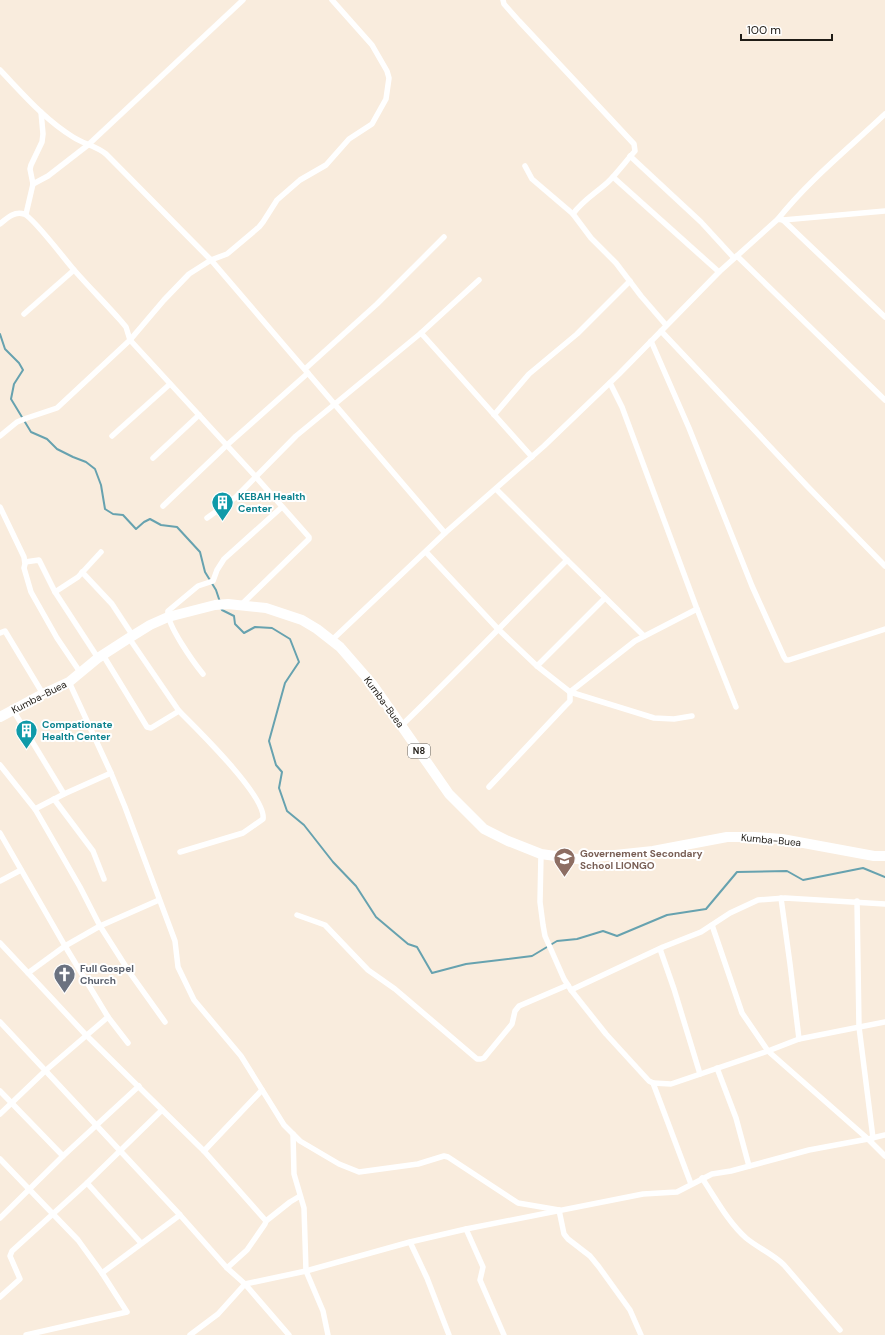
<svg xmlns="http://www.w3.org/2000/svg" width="885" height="1335" font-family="'DM Sans',sans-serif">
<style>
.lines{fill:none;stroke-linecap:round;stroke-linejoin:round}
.stream{stroke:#67a2af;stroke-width:2}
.minor{stroke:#fff;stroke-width:5.5}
.trunk{stroke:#fff;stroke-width:10}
.labels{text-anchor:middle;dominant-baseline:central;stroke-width:4;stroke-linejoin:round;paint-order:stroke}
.shield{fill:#fff;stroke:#63605c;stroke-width:1}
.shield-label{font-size:9px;font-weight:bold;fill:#201c16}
.culture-label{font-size:10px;font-weight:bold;fill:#0d838f;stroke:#fff;text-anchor:start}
.street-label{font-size:10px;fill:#201c16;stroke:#fff}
.education-label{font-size:10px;font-weight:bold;fill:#785e54;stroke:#fff;text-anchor:start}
.worship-label{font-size:10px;font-weight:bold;fill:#5b616d;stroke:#fff;text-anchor:start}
</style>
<rect width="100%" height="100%" fill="#f9ecdd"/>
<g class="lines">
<!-- stream -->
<g class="stream">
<path d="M0 334 5 349 19 363 23 370 14 384 11 399 31 432 47 439 57 449 73 457 86 462 95 469 101 485 105 509 113 514 123 515 136 529 144 522 150 519 161 525 177 527 200 552 205 572 216 590 220 602"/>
<path d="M221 608 222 610 234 616 235 624 244 633 255 627 272 628 290 639 299 662 285 683 269 741 276 765 282 772 279 788 287 811 304 825 333 862 356 886 376 917 408 944 417 947 432 973 466 964 532 956 557 941 577 939 603 931 617 936 667 915 706 909 737 872 787 871 803 880 863 868 885 877"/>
</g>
<!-- minor -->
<g class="minor">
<path d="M503 0 504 4 519 21 634 144 635 151C626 161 617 173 608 182 596 193 582 201 573 214"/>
<path d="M0 70C23 94 45 120 73 137 84 144 96 146 106 154L211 260 227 254 259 227 263 222 277 200 300 180 326 165 349 139 372 124 386 99 389 78 387 71 372 45 332 0"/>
<path d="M630 156 701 222 734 258"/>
<path d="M525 166 532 179 573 214 591 238 616 263 641 296 666 325"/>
<path d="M613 177 719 272"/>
<path d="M33 184 48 176 88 145 243 0"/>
<path d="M26 214 33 184 30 169 31 165 42 142 43 134 41 112"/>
<path d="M778 219C809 180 849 148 885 114"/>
<path d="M783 220 885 317"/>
<path d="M0 224C7 218 14 211 24 214 33 217 66 261 75 271 90 288 106 304 121 321L126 327 130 340 256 477 309 537V539L241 605"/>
<path d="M737 256 885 400"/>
<path d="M24 314 74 270"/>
<path d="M661 331 807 486 885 566"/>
<path d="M421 333 532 457"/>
<path d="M651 341 689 428 752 586 784 657 786 660H789L885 629"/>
<path d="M305 369 377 304 444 237"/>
<path d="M610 383 622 407 697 609 736 707"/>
<path d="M494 415 529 374 577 334 630 281"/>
<path d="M0 436 17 422 27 418 57 408 130 340 164 300 189 274 211 260 445 533"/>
<path d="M112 436 170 384"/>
<path d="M153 458 199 415"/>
<path d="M496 489 567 560 644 636"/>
<path d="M163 506 227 445 308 373"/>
<path d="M0 507 24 557 25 564 24 568 31 592 57 638 80 672"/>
<path d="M207 518 236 497 296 436 421 333 479 280"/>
<path d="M426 552 498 629 537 666 570 692 654 718 674 719 692 716"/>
<path d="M25 562 39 560 55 592 98 658"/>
<path d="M82 572 112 604 133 636"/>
<path d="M55 592 78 577 101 552"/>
<path d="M0 633 5 631 43 694"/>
<path d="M129 638 179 711"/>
<path d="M332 640 445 533 544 446 619 374 719 272 778 219 783 220 885 211"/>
<path d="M103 655 147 727 151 728 179 711C196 728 267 797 263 819L243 833 180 852"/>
<path d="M537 666 605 598"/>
<path d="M203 674C194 663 166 624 168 611L198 586 213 581 217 570 224 559 282 507"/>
<path d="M69 682 111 773 125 807 175 941 178 967 194 1000 241 1056 284 1125 300 1141 339 1164 359 1172 418 1164 444 1156 448 1157 518 1203 559 1210"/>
<path d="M13 710 64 794"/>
<path d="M401 726C457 672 512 615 567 560"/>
<path d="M0 765 35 809 80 887 100 926 130 973 165 1022"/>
<path d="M489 787 565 706 570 701V692L635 641 697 609"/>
<path d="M54 799 93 851 104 879"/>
<path d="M35 809 64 794 111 773"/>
<path d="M0 833 65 946 108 1017 128 1043"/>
<path d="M541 854 540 902 543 925 545 936 564 979 571 990 606 1034 649 1081 653 1083 691 1184"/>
<path d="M0 881 21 870"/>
<path d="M781 898 790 964 799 1039"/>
<path d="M857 901 859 1027 873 1138"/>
<path d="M297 915 325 925 368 970 395 989 477 1059H481L484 1058 512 1024 515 1011 519 1006 568 985"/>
<path d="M712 925 742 1013 768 1051 868 1139 885 1156"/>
<path d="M0 943 86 1035 204 1151 266 1221"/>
<path d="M660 949 674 989 700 1074"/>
<path d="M28 973 65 946 100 926 159 900"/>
<path d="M571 990 663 947 701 932 730 913 758 900 785 898 885 904"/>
<path d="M0 1022 180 1215 227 1268 245 1284 289 1335"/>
<path d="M717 1068 736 1118 749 1166"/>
<path d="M653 1083 671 1084 768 1051 799 1039 885 1022"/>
<path d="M0 1091 63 1156"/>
<path d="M0 1114 45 1071 108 1017"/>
<path d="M293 1134 294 1174 304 1208 306 1271 323 1311 328 1335"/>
<path d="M204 1151 262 1090"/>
<path d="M0 1159 78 1240 102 1273 127 1312 26 1335"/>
<path d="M702 1178C716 1199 728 1222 746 1238 758 1248 773 1254 784 1265L840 1330"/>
<path d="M87 1183 141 1243"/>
<path d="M559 1210 564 1234 568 1239 590 1256 599 1267 630 1310 641 1335"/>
<path d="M0 1218 63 1156 139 1086"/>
<path d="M466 1229 483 1267 480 1280 504 1335"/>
<path d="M410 1242 427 1278 449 1335"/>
<path d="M227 1268 247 1250 265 1224 266 1221 290 1202 300 1196"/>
<path d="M102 1273 180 1215"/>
<path d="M0 1297 20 1279 10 1256 12 1251 87 1183 162 1110"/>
<path d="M190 1335 218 1314 245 1284 306 1271 410 1242 466 1229 643 1194 677 1192 712 1174 731 1171 809 1150 868 1139 885 1135"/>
</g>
<!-- trunk -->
<path class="trunk" d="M0 717 43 694 69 682 98 658 129 638 150 625 168 617 215 605 228 604 266 608 302 620 317 629 340 647 373 685 449 794 484 829 508 841 541 854 577 859 653 851 727 837H754L782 839 874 856H885"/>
</g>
<!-- icons -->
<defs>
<symbol id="building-pin" viewBox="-11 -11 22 30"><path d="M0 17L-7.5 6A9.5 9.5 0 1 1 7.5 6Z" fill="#0f9aa8" stroke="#fff"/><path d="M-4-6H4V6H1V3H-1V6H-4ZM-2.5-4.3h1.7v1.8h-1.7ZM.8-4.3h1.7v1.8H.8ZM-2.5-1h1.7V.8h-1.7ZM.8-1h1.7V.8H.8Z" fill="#fff"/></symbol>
<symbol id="school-pin" viewBox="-11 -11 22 30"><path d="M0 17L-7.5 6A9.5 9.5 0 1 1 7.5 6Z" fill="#8d6e63" stroke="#fff"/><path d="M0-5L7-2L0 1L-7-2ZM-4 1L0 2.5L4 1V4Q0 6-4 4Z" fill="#fff"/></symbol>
<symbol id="church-pin" viewBox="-11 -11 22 30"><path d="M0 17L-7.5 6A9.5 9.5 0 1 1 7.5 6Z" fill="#6b7280" stroke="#fff"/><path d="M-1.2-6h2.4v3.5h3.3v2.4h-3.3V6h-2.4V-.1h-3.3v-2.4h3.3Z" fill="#fff"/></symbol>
</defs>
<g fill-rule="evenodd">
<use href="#building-pin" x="210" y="490" width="25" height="34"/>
<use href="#building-pin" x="14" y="718" width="25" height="34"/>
<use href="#school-pin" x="552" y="846" width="25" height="34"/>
<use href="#church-pin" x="52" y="962" width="25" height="34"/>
</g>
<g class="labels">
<!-- shield labels -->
<rect class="shield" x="408" y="744" width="22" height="14" rx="3"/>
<g class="shield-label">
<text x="419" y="751">N8</text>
</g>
<!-- culture labels -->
<g class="culture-label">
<text x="238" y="496">KEBAH Health<tspan x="238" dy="12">Center</tspan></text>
<text x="42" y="724">Compationate<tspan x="42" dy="12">Health Center</tspan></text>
</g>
<!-- street labels -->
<g class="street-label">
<text transform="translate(39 697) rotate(-27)">Kumba-Buea</text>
<text transform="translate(384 702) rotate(54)">Kumba-Buea</text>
<text transform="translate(771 840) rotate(5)">Kumba-Buea</text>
</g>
<!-- education labels -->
<g class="education-label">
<text x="580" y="853">Governement Secondary<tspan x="580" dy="12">School LIONGO</tspan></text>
</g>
<!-- worship labels -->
<g class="worship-label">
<text x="80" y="968">Full Gospel<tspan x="80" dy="12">Church</tspan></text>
</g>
</g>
<!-- scale -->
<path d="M741 34v6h91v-6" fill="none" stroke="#201c16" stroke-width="2"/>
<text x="747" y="34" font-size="12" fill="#201c16" stroke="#ffffff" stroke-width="3" paint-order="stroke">100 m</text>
</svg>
